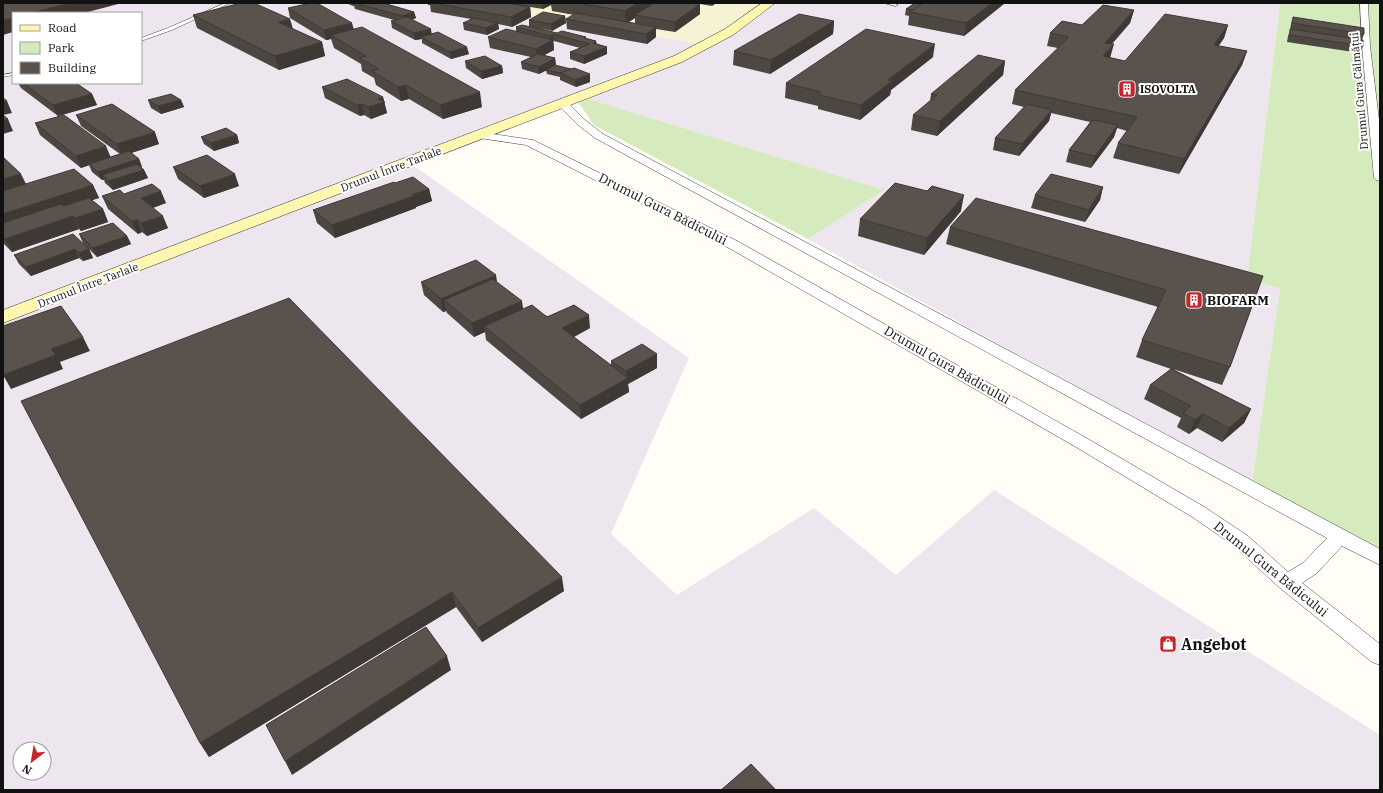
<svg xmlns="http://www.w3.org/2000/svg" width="1383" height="793" font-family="'IBM Plex Serif',serif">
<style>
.industrial{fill:#eee6ef;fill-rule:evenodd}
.farmland{fill:#f6f3d4}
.green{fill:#d5ebbd}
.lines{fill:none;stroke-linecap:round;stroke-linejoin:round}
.lane-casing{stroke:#444;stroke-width:1}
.street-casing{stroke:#444;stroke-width:1}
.secondary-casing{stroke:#333;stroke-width:1}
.lane{fill:#fff;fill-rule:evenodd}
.street{fill:#fff;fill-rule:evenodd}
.secondary{fill:#fff6b0;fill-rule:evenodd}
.wall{fill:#4d4742;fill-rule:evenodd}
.shaded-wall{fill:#3f3936}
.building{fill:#5a524d;stroke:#3f3936}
.labels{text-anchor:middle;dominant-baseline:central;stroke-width:4;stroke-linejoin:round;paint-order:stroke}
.far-poi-label{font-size:11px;font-weight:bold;fill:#111;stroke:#fff;text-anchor:start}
.far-street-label{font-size:11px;fill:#111;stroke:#fff}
.street-label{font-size:13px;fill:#111;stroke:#fff}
.poi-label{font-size:13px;font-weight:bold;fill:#111;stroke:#fff;text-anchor:start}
.near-poi-label{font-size:16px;font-weight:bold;fill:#111;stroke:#fff;text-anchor:start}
</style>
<rect width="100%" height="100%" fill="#fffdf5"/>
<!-- industrial -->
<path class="industrial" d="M3 3H463L701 44 762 3H1280L1247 280 1280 288 1252 483 808 239 883 190 589 99 414 166 689 358 611 534 677 595 814 508 896 575 994 490 1380 735V790H3ZM13 13H141V83H13ZM20 749H44V773H20Z"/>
<!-- farmland -->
<path class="farmland" d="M463 3H762L701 44Z"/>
<!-- green -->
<g class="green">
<path d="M1280 3H1380V551L1252 483 1280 288 1247 280Z"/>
<path d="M589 99 884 190 808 239 594 125 579 103Z"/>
</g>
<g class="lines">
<defs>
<g id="lane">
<path d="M225 3H230L172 30 141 41V38L168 28Z"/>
<path d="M884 3H892L898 5 896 6Z"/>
<path d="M13 73V75L3 77V75Z"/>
</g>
<g id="street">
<path d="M1360 3H1368L1370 46 1380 128V181L1376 180 1374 178 1362 46Z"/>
<path d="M562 100 566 101 585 120 603 134 1380 549V565L1342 546 1317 573 1302 583 1380 644V665L1372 662 1280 588 1234 546 1194 518 1076 447 729 248 526 145 479 138 474 135 479 132 533 140 739 242 1088 439 1206 508 1248 536 1288 572 1303 563 1327 538 595 138 577 124 558 105 557 103 558 101Z"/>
</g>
<path id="secondary" d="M762 3H775L733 35 682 62 3 323V310L674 56 725 29Z"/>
</defs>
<!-- lane casing -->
<use href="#lane" class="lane-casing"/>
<!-- street casing -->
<use href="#street" class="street-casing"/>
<!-- secondary casing -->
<use href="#secondary" class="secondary-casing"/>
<!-- lane -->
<use href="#lane" class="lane"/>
<!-- street -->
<use href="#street" class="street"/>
<!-- secondary -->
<use href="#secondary" class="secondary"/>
</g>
<!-- wall -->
<g class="wall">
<path d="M346 3H383L414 12 416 18 412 20 432 34 469 54 451 59 422 43V39L415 40 392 28 391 21 394 20 355 9 354 6H353Z"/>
<path d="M428 3H653V4H700V14L675 32 656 29V37L647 44 567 29 566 19 574 15 552 11 551 5 543 9 530 7 531 17 512 27 498 24 499 29 487 35 464 30 463 23 471 19 431 12 430 5H428ZM635 18V24L628 22Z"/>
<path d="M694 3H716L712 6Z"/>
<path d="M1005 3 964 36 908 25 909 16 905 15 906 9Z"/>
<path d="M288 8 354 29 482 107 443 119 409 99 401 101 376 85 374 78 362 71 361 64 334 48 331 39 326 40 290 18Z"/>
<path d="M1134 10 1130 23 1112 44 1110 58 1125 61 1228 25 1224 38 1218 46 1247 51 1242 65 1179 174 1113 158 1118 143 1127 131 1117 128 1114 137 1091 168 1066 162 1069 150 1090 122 1051 113 1049 121 1019 156 993 150 995 138 1024 107 1012 104 1015 90 1058 48 1047 46 1050 33 1082 25Z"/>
<path d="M193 15 293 29 322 42 325 56 279 70 197 28Z"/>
<path d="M565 16 566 23 552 31 538 28 557 33 586 37V38L596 41 597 44 607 47V54L584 64 570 59V52L580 48 554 41 553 42 554 50 544 55 555 58 556 66 590 82 576 87 560 80V77L547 74 546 70 539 74 522 69 521 62 531 57 490 48 488 37 516 32V27L529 26V20Z"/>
<path d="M1293 17 1364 34 1362 40 1363 46 1360 53 1287 42 1288 36 1290 30 1291 24Z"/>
<path d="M834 21 833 34 770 74 733 65 734 51Z"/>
<path d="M933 57 891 90 890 95 860 120 818 109V106L785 98 786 83Z"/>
<path d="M465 61 502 66 503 73 482 79 466 68Z"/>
<path d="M1005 61 1003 75 937 136 911 130 913 115 930 101 931 94Z"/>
<path d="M18 83H76L92 94 97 105 58 116 21 88Z"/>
<path d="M322 87 383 97 387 113 371 119 364 115 360 116 325 98Z"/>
<path d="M148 100H181L184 107 161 114 151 108Z"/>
<path d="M76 115 159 144 131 153 139 159 142 167H141L144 170 148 178 113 190 105 183 104 180H102L92 172 89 165 81 168 40 135 35 123 111 157 120 154 81 126Z"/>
<path d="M237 135 239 143 214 151 204 144 201 137Z"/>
<path d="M3 157 26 184 93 185 99 198 92 200 103 209 108 222 81 231 79 229 12 252 3 243Z"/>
<path d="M173 167 239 186 204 198 178 179Z"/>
<path d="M395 183 429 189 432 201 416 207V208L335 238 317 223 313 210Z"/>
<path d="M1103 187 1100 200 1085 222 1031 208 1035 195Z"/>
<path d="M124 194 166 203 153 208 168 228 147 236 142 232 138 234 108 209 102 196Z"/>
<path d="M961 211 924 255 858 236 860 219Z"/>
<path d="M950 227 1263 276 1230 367 1222 385 1173 369 1251 409 1244 423 1222 442 1197 428 1189 434 1177 427 1181 418 1144 399 1150 385 1171 369 1136 357 1142 340 1158 307 946 244Z"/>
<path d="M79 234 127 236 131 244 97 257 89 249 93 258 83 261 79 258 31 276 19 264 14 255 83 243Z"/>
<path d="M421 282H497L523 309 590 328 574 337 611 365V361L657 354V368L628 384 629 392 581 419 486 340 485 332 474 337 447 313 446 311 443 312 424 295Z"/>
<path d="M289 298 564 591 482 642 456 607 209 757 200 743Z"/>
</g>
<!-- shaded-wall -->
<g class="shaded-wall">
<path d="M70 3H122L84 13H31Z"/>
<path d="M542 3H551V5L543 9Z"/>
<path d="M638 3H653V7L635 15V18L626 24 625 11Z"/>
<path d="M712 3H716L712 6Z"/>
<path d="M992 3H1005L964 36 966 23Z"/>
<path d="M700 4V14L675 32V22Z"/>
<path d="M530 7 531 17 512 27 511 17Z"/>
<path d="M1134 10 1130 23 1101 56 1105 43Z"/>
<path d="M414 12 416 18 403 23 402 16Z"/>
<path d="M565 16 566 23 552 31 551 24Z"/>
<path d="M13 18V32L3 35V20Z"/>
<path d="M290 19 294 32 278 22Z"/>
<path d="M834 21 833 34 770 74 771 60Z"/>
<path d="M352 23 355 33 331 35V39L326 40 324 30Z"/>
<path d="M498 23 499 29 487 35 486 28Z"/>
<path d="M1228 25 1224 38 1210 59 1214 45Z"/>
<path d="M656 27V37L647 44 646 34Z"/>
<path d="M431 29 432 36 421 37 422 39 415 40 414 33Z"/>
<path d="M553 34 554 50 537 59 536 49 551 41V36Z"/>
<path d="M322 42 325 56 279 70 275 56Z"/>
<path d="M935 44 933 57 891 90 890 95 860 120 861 105 888 80Z"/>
<path d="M1114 44 1110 58 1103 56Z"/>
<path d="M467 47 469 54 451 59 450 52Z"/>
<path d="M607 47V54L584 64V56Z"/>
<path d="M1247 51 1242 65 1179 174 1184 159Z"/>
<path d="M555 58 556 66 539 74V67Z"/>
<path d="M1005 61 1003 75 937 136 940 121Z"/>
<path d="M502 66 503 73 482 79 481 71Z"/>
<path d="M590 74V82L576 87 575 80Z"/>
<path d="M406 85 409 99 401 101 398 87Z"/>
<path d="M480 92 482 107 443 119 440 105Z"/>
<path d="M92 94 97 105 58 116 53 105Z"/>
<path d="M383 97 387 113 371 119 368 107 378 99Z"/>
<path d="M181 100 184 107 161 114 158 106Z"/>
<path d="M7 101 12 113 3 115V102Z"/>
<path d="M362 104 364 115 360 116 357 105Z"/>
<path d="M1052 110 1049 121 1019 156 1022 144Z"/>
<path d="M8 119 13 131 3 134V121Z"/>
<path d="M1118 125 1114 137 1091 168 1095 156Z"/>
<path d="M155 132 159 144 122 156 117 144Z"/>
<path d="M237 135 239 143 214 151 211 143Z"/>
<path d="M106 146 111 158 81 168 76 156Z"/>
<path d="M139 159 142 167 106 179 102 175 104 180H102L98 172Z"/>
<path d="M144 170 148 178 113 190 109 181Z"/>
<path d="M21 174 27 186 3 194V179Z"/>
<path d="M235 174 239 186 204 198 200 186Z"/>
<path d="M93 185 99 198 3 229V214Z"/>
<path d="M1103 187 1100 200 1085 222 1089 210Z"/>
<path d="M429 189 432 201 416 207V208L335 238 332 225Z"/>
<path d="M161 191 166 203 146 210 141 198Z"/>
<path d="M964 195 961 211 924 255 927 238Z"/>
<path d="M103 209 108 222 81 231 75 218Z"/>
<path d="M73 216 79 229 12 252 5 239Z"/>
<path d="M163 216 168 228 147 236 141 223Z"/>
<path d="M137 220 142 232 138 234 132 221Z"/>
<path d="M127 236 131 244 97 257 93 248Z"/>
<path d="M75 249 79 258 31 276 26 267Z"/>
<path d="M89 249 93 258 83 261 79 253Z"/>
<path d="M496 275 498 288 444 300 446 311 443 312 441 299Z"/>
<path d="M522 301 524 315 484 326 485 332 474 337 472 323Z"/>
<path d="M589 315 590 328 564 342 562 328Z"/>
<path d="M83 337 90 351 60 362 63 369 11 389 3 375 51 349Z"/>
<path d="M657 354V368L628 384 629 392 581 419 580 405 626 379V371Z"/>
<path d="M1251 409 1244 423 1222 442 1229 428Z"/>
<path d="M1203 414 1197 428 1189 434 1195 420Z"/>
<path d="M562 577 564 591 482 642 478 628Z"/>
<path d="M452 592 456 607 209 757 200 743Z"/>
<path d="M447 656 451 670 292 775 285 761Z"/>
</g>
<!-- building -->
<g class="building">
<path d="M3 3H70L31 13H13V18L3 20Z"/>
<path d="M241 3H254L290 19 278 22 322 42 275 56 193 15Z"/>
<path d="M311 3H317L352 23 324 30 288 8Z"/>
<path d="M355 3H383L414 12 402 16Z"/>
<path d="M433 3H506L530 7 511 17Z"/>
<path d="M577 3H638L625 11Z"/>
<path d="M654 3H692L700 4 675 22 635 15Z"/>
<path d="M915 3H923L913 10 906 9Z"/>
<path d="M923 3H992L966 23 910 12Z"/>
<path d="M1103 5 1134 10 1105 43 1114 44 1103 56 1125 61 1165 14 1228 25 1214 45 1247 51 1184 159 1118 143 1137 117 1015 90 1069 37 1050 33 1062 21 1082 25Z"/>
<path d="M543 12 565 16 551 24 529 20Z"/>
<path d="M576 13 656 27 646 34 566 19Z"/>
<path d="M799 14 834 21 771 60 734 51Z"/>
<path d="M407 17 431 29 414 33 391 21Z"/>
<path d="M1293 17 1364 28V34L1292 23Z"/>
<path d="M474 18 498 23 486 28 463 23Z"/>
<path d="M522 25 557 33 562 31 586 37 584 38 596 41 593 43 607 47 584 56 570 52 590 44 553 34 551 36 516 27Z"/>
<path d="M362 27 480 92 440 105 406 85 398 87 372 71 379 69 359 58 366 56 331 35Z"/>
<path d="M506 29 553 40 536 49 488 37Z"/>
<path d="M866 29 935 44 888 80 892 81 861 105 819 95 821 92 786 83Z"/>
<path d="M1290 29 1363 40V46L1290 35Z"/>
<path d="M438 32 467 47 450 52 421 37Z"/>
<path d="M538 54 555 58 539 67 521 62Z"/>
<path d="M978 55 1005 61 940 121 913 115 937 95 931 94Z"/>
<path d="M485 56 502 66 481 71 465 61Z"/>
<path d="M555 65 571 69 560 73 546 70Z"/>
<path d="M574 68 590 74 575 80 560 73Z"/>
<path d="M347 79 383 97 378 99 385 102 368 107 362 104 357 105 322 87Z"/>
<path d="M23 83H76L92 94 53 105Z"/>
<path d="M171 94 181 100 158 106 148 100Z"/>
<path d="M3 98 7 101 3 102Z"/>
<path d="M112 104 155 132 117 144 76 115Z"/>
<path d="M1027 104 1052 110 1022 144 995 138Z"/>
<path d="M3 115 8 119 3 121Z"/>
<path d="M64 115 106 146 76 156 35 123Z"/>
<path d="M1093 120 1118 125 1095 156 1069 150Z"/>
<path d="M226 128 237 135 211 143 201 137Z"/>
<path d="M129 151 139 159 98 172 89 164Z"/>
<path d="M207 155 235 174 200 186 173 167Z"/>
<path d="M3 157 21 174 3 179Z"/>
<path d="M137 164 144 170 109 181 102 175Z"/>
<path d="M74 169 93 185 3 214V191Z"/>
<path d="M1051 174 1103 187 1089 210 1035 195Z"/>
<path d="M413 177 429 189 412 195 414 196 332 225 313 210 394 182 395 183Z"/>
<path d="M895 183 927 191 932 186 964 195 927 238 860 219Z"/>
<path d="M152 184 161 191 141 198 163 216 141 223 137 220 132 221 102 196 120 190 124 194Z"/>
<path d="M89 198 103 209 75 218 73 216 5 239 3 237V223L61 204 64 206Z"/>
<path d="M976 198 1263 276 1230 367 1142 340 1166 290 950 227Z"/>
<path d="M113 223 127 236 93 248 79 234Z"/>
<path d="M73 234 89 249 79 253 75 249 26 267 14 255Z"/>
<path d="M476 260 496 275 441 299 421 282Z"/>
<path d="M493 279 522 301 472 323 444 300Z"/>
<path d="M289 298 562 577 478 628 452 592 200 743 21 401Z"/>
<path d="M532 305 547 317 574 305 589 315 562 328 628 378 580 405 484 326Z"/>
<path d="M61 306 83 337 51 349 56 355 3 375V326Z"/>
<path d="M642 344 657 354 626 371 611 361Z"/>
<path d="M1171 369 1251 409 1229 428 1203 414 1195 420 1183 413 1191 406 1150 385Z"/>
<path d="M426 627 447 656 285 761 266 725Z"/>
<path d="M751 764 776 790H721Z"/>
</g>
<!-- icons -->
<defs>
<symbol id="building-square" viewBox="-11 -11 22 22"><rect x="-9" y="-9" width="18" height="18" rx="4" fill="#c4262e" stroke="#fff"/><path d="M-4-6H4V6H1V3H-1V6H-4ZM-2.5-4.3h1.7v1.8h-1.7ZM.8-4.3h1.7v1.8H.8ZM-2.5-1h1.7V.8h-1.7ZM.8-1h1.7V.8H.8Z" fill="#fff"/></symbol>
<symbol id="shop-square" viewBox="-11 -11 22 22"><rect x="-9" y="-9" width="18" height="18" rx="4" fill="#c4262e" stroke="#fff"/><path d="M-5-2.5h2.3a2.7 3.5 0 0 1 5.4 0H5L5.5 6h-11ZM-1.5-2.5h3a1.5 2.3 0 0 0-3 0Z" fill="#fff"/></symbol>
</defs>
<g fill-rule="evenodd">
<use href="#building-square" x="1117" y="79" width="20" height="20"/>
<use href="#building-square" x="1184" y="290" width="20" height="20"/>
<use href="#shop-square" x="1158" y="634" width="20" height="20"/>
</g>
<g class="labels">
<!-- far-poi labels -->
<g class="far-poi-label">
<text x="1140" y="89">ISOVOLTA</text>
</g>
<!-- far-street labels -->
<g class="far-street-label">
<text transform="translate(1359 91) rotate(-95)">Drumul Gura Călmățui</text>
<text transform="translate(391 169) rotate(-21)">Drumul Între Tarlale</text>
<text transform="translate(88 285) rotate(-21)">Drumul Între Tarlale</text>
</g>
<!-- street labels -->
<g class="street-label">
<text transform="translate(663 209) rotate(27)">Drumul Gura Bădicului</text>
<text transform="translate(947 365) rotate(30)">Drumul Gura Bădicului</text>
<text transform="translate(1271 569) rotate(39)">Drumul Gura Bădicului</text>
</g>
<!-- poi labels -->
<g class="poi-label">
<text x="1207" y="300">BIOFARM</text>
</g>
<!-- near-poi labels -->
<g class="near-poi-label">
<text x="1181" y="644">Angebot</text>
</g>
</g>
<!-- border -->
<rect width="1383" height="793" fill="none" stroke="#111111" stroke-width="8"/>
<!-- legend -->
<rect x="12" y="12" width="130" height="72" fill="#ffffff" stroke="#a0a0a0"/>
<rect x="20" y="25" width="20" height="6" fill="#fff6b0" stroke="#a0a0a0"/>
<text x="48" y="32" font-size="12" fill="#111111">Road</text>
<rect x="20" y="42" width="20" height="12" fill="#d5ebbd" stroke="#a0a0a0"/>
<text x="48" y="52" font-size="12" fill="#111111">Park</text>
<rect x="20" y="62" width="20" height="12" fill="#5a524d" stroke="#a0a0a0"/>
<text x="48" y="72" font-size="12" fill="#111111">Building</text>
<!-- north arrow -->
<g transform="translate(32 761) rotate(211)"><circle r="19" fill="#ffffff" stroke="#a0a0a0"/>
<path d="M0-3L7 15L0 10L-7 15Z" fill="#c4262e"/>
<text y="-6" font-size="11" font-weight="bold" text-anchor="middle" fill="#111111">N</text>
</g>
</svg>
